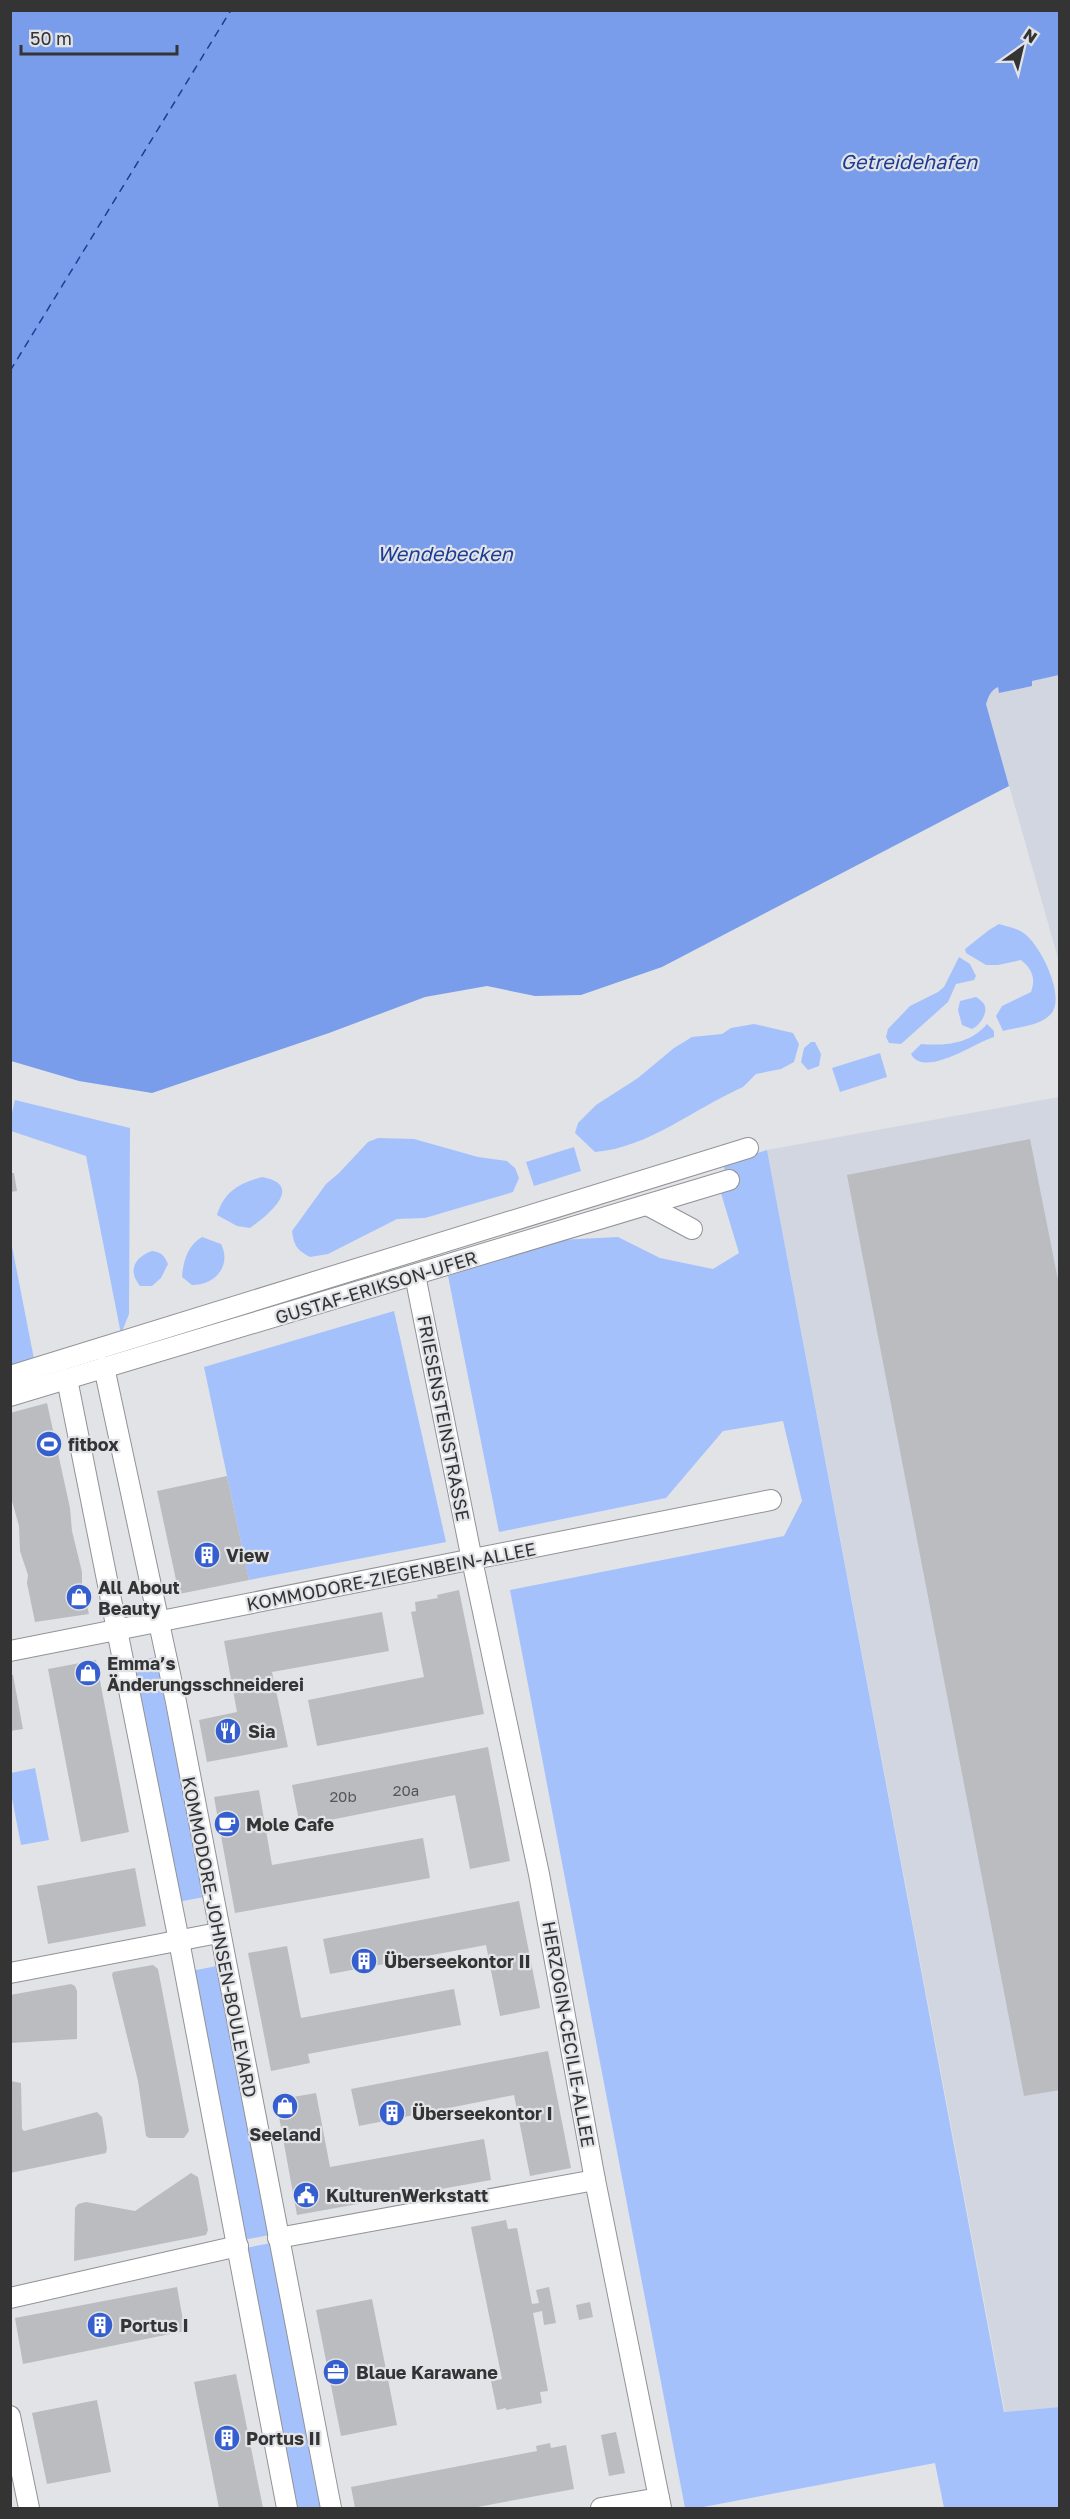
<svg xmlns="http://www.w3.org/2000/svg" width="1070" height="2519" font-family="'Golos Text',sans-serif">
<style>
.built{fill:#d1d6e0}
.green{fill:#a5c1fc}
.water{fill:#799deb}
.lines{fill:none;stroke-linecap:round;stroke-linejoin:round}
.ferry{stroke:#1c3c95;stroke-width:1.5;stroke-dasharray:8 6;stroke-linecap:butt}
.building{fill:#babcbf}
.street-casing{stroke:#929396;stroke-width:22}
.street{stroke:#fff;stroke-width:20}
.labels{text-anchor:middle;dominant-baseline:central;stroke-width:4.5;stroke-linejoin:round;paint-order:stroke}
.number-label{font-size:15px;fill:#565658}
.street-label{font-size:18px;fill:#343435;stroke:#e1e3e6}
.poi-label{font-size:18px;font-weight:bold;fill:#343435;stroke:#e1e3e6;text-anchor:start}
.water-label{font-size:20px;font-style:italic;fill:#1c3c95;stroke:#e1e3e6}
</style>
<rect width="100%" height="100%" fill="#e1e3e6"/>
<!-- built -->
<g class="built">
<path d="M1059 675V962L986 704 992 690 998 687 999 693 1032 685 1031 681Z"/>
<path d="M1059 1097V2407L1005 2412 767 1150Z"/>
</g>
<!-- green -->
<g class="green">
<path d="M999 924C1009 927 1017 928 1025 934 1041 947 1066 996 1051 1014 1040 1026 1018 1027 1003 1031L996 1016 1002 1006 1031 992C1036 978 1032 969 1021 960L998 965H986L966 953 965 949 989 930Z"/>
<path d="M959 957 970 964 976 976 974 980 956 984 948 1002 901 1044 889 1043 886 1037 888 1029 910 1006 938 992 944 987Z"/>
<path d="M976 997C979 999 982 1001 984 1004 989 1013 979 1026 972 1029L962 1025 958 1010 960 1001Z"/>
<path d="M754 1024 793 1033 799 1044 794 1062 781 1069 756 1074 743 1087C695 1108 648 1148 595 1152L575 1133 578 1123 596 1105 638 1078 674 1048 692 1037 722 1034 731 1028Z"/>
<path d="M987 1024 994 1031V1037C976 1042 924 1079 911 1054L921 1044C946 1046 970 1044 987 1024Z"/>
<path d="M811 1042H815L821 1054 819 1066 808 1070 801 1062 804 1048Z"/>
<path d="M880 1053 887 1077 840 1092 832 1068Z"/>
<path d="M15 1100 130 1128 129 1314 121 1334 86 1156 11 1131V1117Z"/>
<path d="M378 1138 414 1139 478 1157 507 1161 515 1168 519 1178 513 1192 425 1218 397 1219 328 1254 310 1257C297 1250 294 1246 292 1231L326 1184 339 1173 368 1142Z"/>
<path d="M574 1147 581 1171 534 1186 526 1162Z"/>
<path d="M767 1150 1004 2412 1059 2407V2508H944L935 2463 698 2508H685L510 1590 784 1536 802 1501 783 1421 723 1431 666 1498 499 1532 448 1276 559 1240 618 1237 660 1258 713 1269 739 1253 720 1190 730 1187 723 1164Z"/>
<path d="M262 1177C306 1185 267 1216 250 1228L237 1226 217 1215C224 1191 240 1183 262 1177Z"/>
<path d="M10 1236 34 1359 10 1366Z"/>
<path d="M202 1237 221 1244C232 1266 215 1285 192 1285L182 1277C183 1261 188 1245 202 1237Z"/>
<path d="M152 1251C161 1252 164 1255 168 1264L161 1278 152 1286H140C127 1270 135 1257 152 1251Z"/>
<path d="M394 1311 446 1542 249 1580 204 1367Z"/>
<path d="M156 1657 204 1897 178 1902 130 1662Z"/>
<path d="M35 1768 49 1840 21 1845 11 1793V1773Z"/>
<path d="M217 1966 269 2235 243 2240 191 1971Z"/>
<path d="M271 2243 323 2508H296L245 2248Z"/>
</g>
<!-- water -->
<path class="water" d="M10 11H1059V675L1032 681V686L999 693 998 687C990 691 989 696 986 704L1009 786 662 967 581 995 535 996 487 986 425 997 329 1033 152 1093 79 1081 11 1061Z"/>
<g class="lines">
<!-- ferry -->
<path class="ferry" d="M10 371 231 10"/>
</g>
<!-- building -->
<g class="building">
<path d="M1030 1139 1060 1290V2090L1024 2096 847 1175Z"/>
<path d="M10 1173H14L17 1191 10 1192Z"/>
<path d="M47 1403 70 1508 72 1531 82 1572V1587L89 1614 35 1622 27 1583 28 1575 20 1551 19 1526 10 1494V1413Z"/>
<path d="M227 1476 249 1580 179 1594 157 1491Z"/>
<path d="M459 1590 484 1714 317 1746 308 1700 424 1677 411 1612 416 1611 415 1602 438 1598 437 1595Z"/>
<path d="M382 1612 389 1651 272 1672 288 1747 207 1762 199 1720 237 1712 224 1641Z"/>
<path d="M96 1660 129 1832 81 1842 48 1669Z"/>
<path d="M10 1675H13L23 1729 10 1731Z"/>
<path d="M488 1747 510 1861 470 1869 455 1795 300 1826 292 1785Z"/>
<path d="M259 1790 272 1865 423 1838 430 1878 235 1913 214 1797Z"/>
<path d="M135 1868 146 1926 48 1944 37 1886Z"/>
<path d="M519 1901 540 2008 500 2016 486 1945 330 1974 323 1939Z"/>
<path d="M287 1946 301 2018 454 1989 461 2025 308 2054 310 2063 271 2071 248 1953Z"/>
<path d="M153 1965 158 1969 189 2131 184 2138H149L146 2136 138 2081 112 1975 113 1972Z"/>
<path d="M71 1984 75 1986 77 1991V2039L10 2043V1995Z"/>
<path d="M548 2051 571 2168 530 2176 514 2095 359 2126 351 2089Z"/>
<path d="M10 2081 21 2083 22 2129 24 2131 97 2112 102 2117 107 2148 106 2153 10 2173Z"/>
<path d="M316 2093 330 2167 484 2139 491 2180 297 2215 276 2100Z"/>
<path d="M191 2173 198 2177 208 2230 206 2235 74 2261 75 2208 78 2204 86 2202 135 2211Z"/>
<path d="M506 2220 508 2229 517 2228 532 2304 539 2303 536 2290 549 2287 556 2323 544 2325 542 2311 533 2313 548 2391 540 2392 542 2403 506 2410V2408L497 2410 491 2381 502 2379 471 2227Z"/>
<path d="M177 2287 185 2331 23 2364 15 2318Z"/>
<path d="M372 2299 397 2425 341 2436 316 2310Z"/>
<path d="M590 2302 593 2317 579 2320 576 2305Z"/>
<path d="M236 2374 242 2403 263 2508H219L194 2382Z"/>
<path d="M97 2400 111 2472 47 2484 32 2413Z"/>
<path d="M616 2432 625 2473 609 2476 601 2435Z"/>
<path d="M550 2443 551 2448 566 2445 574 2489 472 2508H355L351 2487 537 2451 536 2446Z"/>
</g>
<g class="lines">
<defs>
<g id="street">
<path d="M647 1205 692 1229"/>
<path d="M415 1275 472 1560 539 1874 595 2180 661 2508"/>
<path d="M104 1367 176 1702 331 2508"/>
<path d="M10 1376 748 1148"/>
<path d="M67 1379 179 1941 287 2508"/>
<path d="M10 1396 729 1180"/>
<path d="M10 1651 771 1500"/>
<path d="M10 1973 218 1933"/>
<path d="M278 2238 595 2180"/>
<path d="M10 2298 238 2246"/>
<path d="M10 2416 29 2508"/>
<path d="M601 2508 659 2498"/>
</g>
</defs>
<!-- street casing -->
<use href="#street" class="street-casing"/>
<!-- street -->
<use href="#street" class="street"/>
</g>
<!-- icons -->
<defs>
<symbol id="stadium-disc" viewBox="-11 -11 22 22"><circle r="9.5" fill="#355fcf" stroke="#e1e3e6"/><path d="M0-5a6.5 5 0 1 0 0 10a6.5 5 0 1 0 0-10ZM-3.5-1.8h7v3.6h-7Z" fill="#fff"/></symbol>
<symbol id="building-disc" viewBox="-11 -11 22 22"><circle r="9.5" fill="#355fcf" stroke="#e1e3e6"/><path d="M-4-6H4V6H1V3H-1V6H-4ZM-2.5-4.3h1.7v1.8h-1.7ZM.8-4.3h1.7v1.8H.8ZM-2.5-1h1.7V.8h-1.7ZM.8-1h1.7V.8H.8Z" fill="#fff"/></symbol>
<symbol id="shop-disc" viewBox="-11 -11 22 22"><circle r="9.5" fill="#355fcf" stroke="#e1e3e6"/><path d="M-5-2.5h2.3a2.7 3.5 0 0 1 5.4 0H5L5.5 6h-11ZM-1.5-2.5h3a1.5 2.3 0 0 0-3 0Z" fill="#fff"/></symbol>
<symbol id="restaurant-disc" viewBox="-11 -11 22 22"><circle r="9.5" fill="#355fcf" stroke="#e1e3e6"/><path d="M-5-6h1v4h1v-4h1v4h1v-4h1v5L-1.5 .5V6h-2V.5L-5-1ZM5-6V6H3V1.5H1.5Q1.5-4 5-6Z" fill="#fff"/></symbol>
<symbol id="cafe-disc" viewBox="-11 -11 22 22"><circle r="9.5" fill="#355fcf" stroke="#e1e3e6"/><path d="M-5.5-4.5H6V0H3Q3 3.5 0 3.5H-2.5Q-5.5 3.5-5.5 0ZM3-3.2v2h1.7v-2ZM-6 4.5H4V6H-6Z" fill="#fff"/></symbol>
<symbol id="civic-disc" viewBox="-11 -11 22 22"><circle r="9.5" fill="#355fcf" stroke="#e1e3e6"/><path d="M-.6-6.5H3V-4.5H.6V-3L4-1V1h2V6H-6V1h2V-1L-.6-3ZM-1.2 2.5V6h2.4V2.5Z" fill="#fff"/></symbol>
<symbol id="office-disc" viewBox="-11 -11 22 22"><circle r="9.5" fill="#355fcf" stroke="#e1e3e6"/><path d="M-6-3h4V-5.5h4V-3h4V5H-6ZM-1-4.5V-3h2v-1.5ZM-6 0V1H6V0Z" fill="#fff"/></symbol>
</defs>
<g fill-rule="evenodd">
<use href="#stadium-disc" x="34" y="1429" width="30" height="30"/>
<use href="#building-disc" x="192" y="1540" width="30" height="30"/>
<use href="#shop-disc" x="64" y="1582" width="30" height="30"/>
<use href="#shop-disc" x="73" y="1658" width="30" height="30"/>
<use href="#restaurant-disc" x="213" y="1716" width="30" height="30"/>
<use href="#cafe-disc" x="212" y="1809" width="30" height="30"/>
<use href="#building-disc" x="349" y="1946" width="30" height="30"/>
<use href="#shop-disc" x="270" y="2091" width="30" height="30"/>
<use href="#building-disc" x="377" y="2098" width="30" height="30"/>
<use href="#civic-disc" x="291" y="2180" width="30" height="30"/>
<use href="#building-disc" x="85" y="2310" width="30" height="30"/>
<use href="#office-disc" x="321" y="2357" width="30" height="30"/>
<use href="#building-disc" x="212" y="2423" width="30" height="30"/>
</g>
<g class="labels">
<!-- number labels -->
<g class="number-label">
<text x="406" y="1790">20a</text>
<text x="343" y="1796">20b</text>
</g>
<!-- street labels -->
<g class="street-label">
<text transform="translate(376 1287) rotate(-17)">GUSTAF-ERIKSON-UFER</text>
<text transform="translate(444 1418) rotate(79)">FRIESENSTEINSTRASSE</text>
<text transform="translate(391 1576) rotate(-11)">KOMMODORE-ZIEGENBEIN-ALLEE</text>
<text transform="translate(220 1937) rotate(79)">KOMMODORE-JOHNSEN-BOULEVARD</text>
<text transform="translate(569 2034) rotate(80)">HERZOGIN-CECILIE-ALLEE</text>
</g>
<!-- poi labels -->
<g class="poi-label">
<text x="68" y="1444">fitbox</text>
<text x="226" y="1555">View</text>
<text x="98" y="1587">All About<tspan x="98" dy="21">Beauty</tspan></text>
<text x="107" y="1663">Emma’s<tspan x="107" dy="21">Änderungsschneiderei</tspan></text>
<text x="248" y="1731">Sia</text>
<text x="246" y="1824">Mole Cafe</text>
<text x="384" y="1961">Überseekontor II</text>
<text x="412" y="2113">Überseekontor I</text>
<text x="285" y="2134" text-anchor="middle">Seeland</text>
<text x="326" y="2195">KulturenWerkstatt</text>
<text x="120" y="2325">Portus I</text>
<text x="356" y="2372">Blaue Karawane</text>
<text x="246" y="2438">Portus II</text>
</g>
<!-- water labels -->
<g class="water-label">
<text x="909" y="161">Getreidehafen</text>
<text x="445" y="553">Wendebecken</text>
</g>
</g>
<!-- border -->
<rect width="1070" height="2519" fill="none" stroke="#343435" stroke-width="24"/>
<!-- north arrow -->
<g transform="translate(1022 48) rotate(34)" stroke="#e1e3e6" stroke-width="4.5" paint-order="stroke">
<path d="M0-4.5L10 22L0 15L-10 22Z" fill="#343435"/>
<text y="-9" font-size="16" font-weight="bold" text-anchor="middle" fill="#343435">N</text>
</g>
<!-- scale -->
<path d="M21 45v9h156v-9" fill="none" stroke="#343435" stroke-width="3"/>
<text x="30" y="45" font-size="18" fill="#343435" stroke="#e1e3e6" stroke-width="4.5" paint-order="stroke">50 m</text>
</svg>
